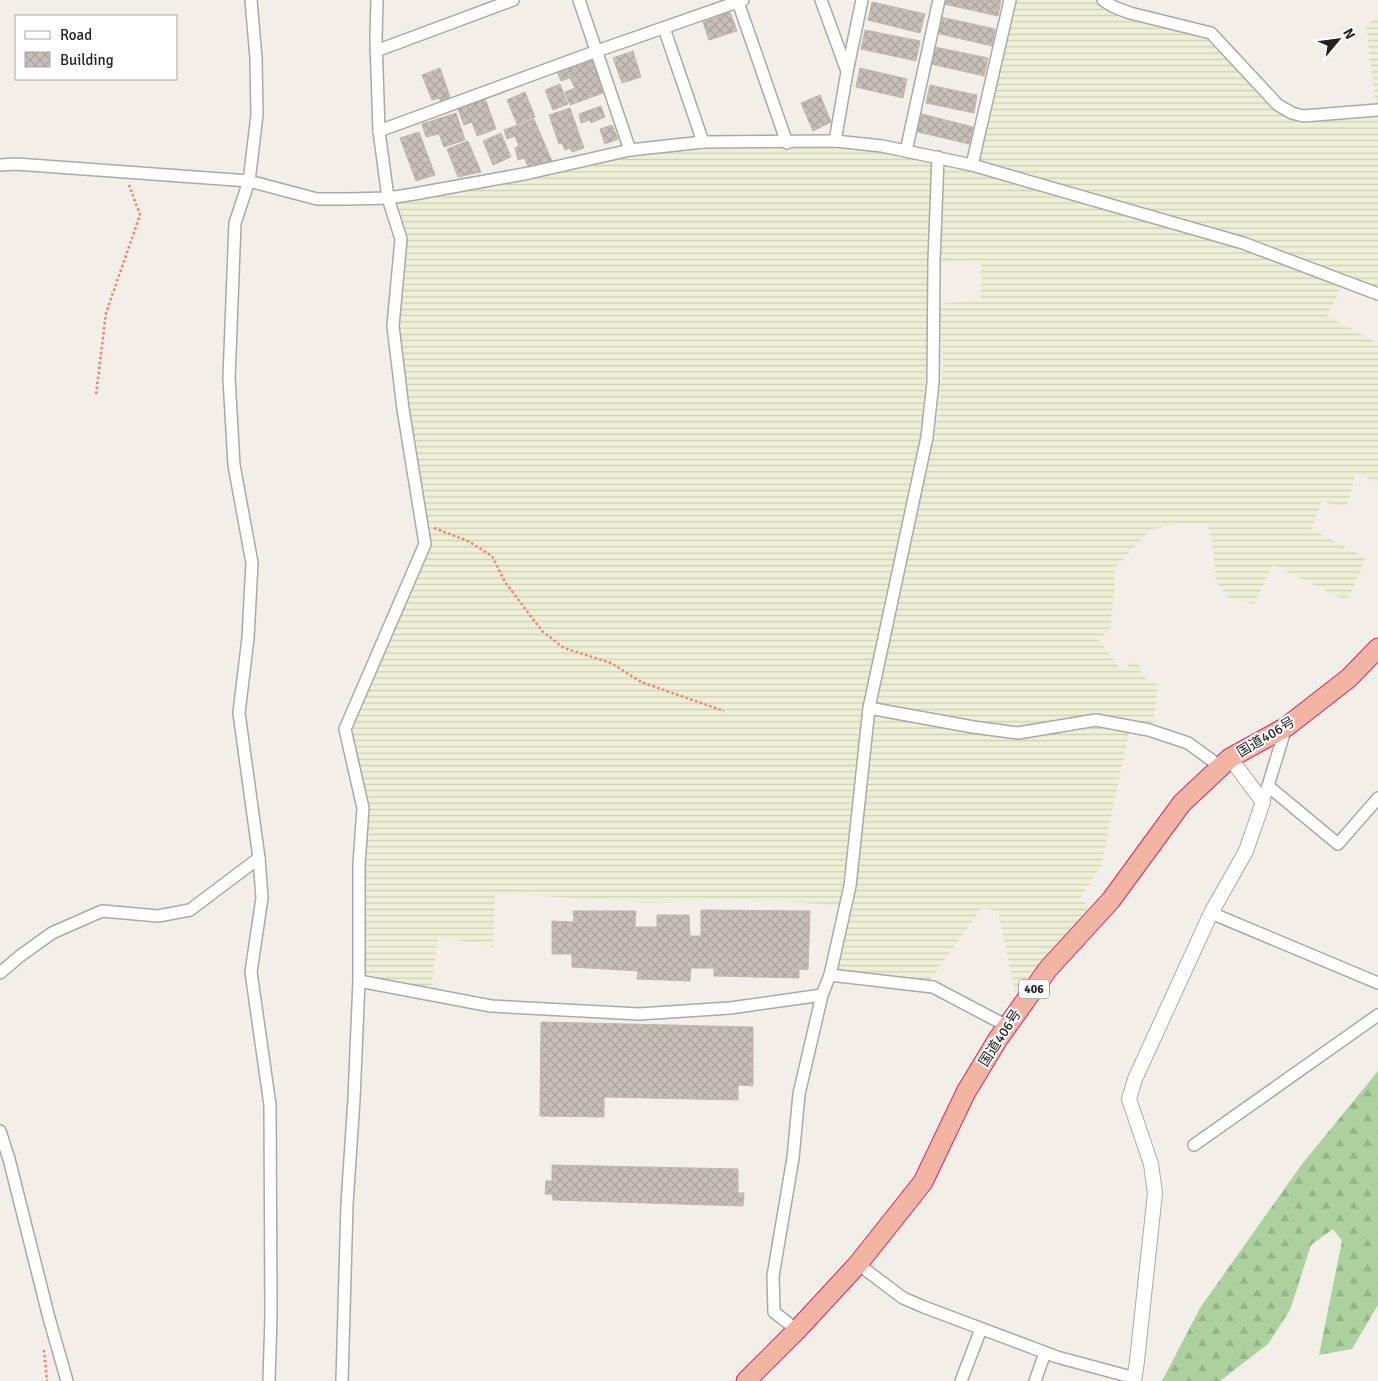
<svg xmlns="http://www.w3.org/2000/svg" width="1378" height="1381" font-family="Signika,'Noto Sans JP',sans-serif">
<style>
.farmland{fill:url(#farmland-rules)}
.forest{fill:url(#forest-firs)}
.building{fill:url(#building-cross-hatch);stroke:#c4b6ab}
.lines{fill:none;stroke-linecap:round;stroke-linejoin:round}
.minor-casing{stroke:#a9a9a9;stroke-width:14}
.tertiary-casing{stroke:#a9a9a9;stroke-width:16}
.trunk-casing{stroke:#dc2a67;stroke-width:21}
.path{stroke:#fa8072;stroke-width:2.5;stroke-dasharray:2.5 2.5;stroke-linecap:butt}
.minor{stroke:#fff;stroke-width:11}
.tertiary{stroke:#fff;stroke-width:14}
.trunk{stroke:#f2b4a3;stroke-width:19}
.labels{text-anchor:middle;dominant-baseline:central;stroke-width:4;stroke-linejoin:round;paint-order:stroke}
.shield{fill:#fff;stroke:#646464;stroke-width:1}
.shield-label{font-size:12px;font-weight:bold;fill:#222}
.street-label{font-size:14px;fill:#222;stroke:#fff}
</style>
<defs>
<pattern id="farmland-rules" width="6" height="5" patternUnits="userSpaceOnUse" patternTransform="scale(1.25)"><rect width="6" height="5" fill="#eef0d5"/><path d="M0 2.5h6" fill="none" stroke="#ccceb7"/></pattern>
<pattern id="forest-firs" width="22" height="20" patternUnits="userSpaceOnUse" patternTransform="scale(1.25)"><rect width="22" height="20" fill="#add19e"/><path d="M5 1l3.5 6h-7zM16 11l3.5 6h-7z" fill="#95b388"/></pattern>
<pattern id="building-cross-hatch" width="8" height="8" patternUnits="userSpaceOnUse" patternTransform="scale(1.25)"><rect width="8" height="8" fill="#c7bfb8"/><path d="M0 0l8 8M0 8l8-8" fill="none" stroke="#aba49e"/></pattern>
</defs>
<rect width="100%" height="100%" fill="#f2efe9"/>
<!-- farmland -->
<g class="farmland">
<path d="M1017 0H1093L1102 7 1124 18 1210 39 1281 113 1301 125 1321 121 1378 117V290L1355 279 1265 243 1153 212 1067 191 979 160Z"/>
<path d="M1378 17V105H1376L1366 25Z"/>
<path d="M722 146 883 149 931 160 927 348 921 433 862 715 840 905 727 899 681 902 645 903 495 893 493 947 438 936 431 990 363 977 365 800 348 728 431 547 399 350 397 320 406 241 395 202 509 183 638 153Z"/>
<path d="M943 164 1006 180 1231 243 1342 285 1327 316 1378 343V483L1356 473 1346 509 1322 501 1311 529 1366 558 1347 601 1273 565 1254 604 1228 598 1216 580 1212 541 1207 524H1177L1150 530 1115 568 1114 596 1110 630 1098 639 1122 671 1133 660 1140 666 1144 677 1158 685 1153 725 1129 732 1101 867 1080 898 1089 907 1015 992 998 911 982 908 929 981 838 971 861 836 876 705 907 551 937 420 943 364 939 304 981 300V264L940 262Z"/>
</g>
<!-- forest -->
<path class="forest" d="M1378 1071V1305L1352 1349 1319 1355 1342 1241 1333 1229 1311 1245 1290 1310 1268 1344 1220 1381H1162L1200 1308 1302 1164Z"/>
<!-- building -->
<g class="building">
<path d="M945 0H1001L998 16 944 4Z"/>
<path d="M872 2 925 14 920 33 868 20Z"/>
<path d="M730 12 737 31 709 40 703 22Z"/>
<path d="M941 17 995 29 992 46 936 33Z"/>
<path d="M865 30 920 41 916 61 861 49Z"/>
<path d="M935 47 988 58 984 76 931 64Z"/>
<path d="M633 51 641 77 622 83 613 58Z"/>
<path d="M592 60 603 93 570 105 565 92 575 88 570 78 561 81 557 72Z"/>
<path d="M440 68 450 97 441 102 439 98 432 100 422 75Z"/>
<path d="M860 68 907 79 903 98 856 87Z"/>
<path d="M560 84 568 104 553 110 545 90Z"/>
<path d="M930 85 977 95 974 113 926 103Z"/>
<path d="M525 92 535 117 517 124 507 100Z"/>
<path d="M820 95 831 122 813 131 801 103Z"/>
<path d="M485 98 496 129 477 136 472 122 464 125 458 109Z"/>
<path d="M601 106 605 117 591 123 590 120 581 123 579 114Z"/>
<path d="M570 108 584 148 572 152 570 148 565 150 562 143 559 144 549 115Z"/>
<path d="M456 113 465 140 444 147 439 134 426 137 422 124Z"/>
<path d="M918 113 973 127 969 144 914 131Z"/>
<path d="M534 119 552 161 528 166 524 158 518 160 515 148 519 146 515 136 507 139 504 130Z"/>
<path d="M612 125 618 139 605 144 600 129Z"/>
<path d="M419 132 435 175 416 181 400 138Z"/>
<path d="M501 133 511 157 493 165 483 141Z"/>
<path d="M468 141 481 172 458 177 447 149Z"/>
<path d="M701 910 810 911 808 970 799 969V978L714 976V968H691L690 981 637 979 638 971 572 967V954H552V921L574 922 573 911H636L635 927H657V915H689L690 936H701Z"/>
<path d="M541 1022 753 1027V1086L738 1085V1100L604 1097V1117L540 1116Z"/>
<path d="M552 1165 738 1169V1193H744L743 1206 553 1200 552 1194H545L546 1181H552Z"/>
</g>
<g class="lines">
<defs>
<g id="minor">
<path d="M251 0 256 58 257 115 249 181 235 223 229 378 234 465 252 563 248 638 239 713 259 858 262 898 251 972 270 1105 271 1316 269 1381"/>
<path d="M579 0 630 150"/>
<path d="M821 0 847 71"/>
<path d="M1103 0 1114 7 1130 13 1211 33 1278 105 1292 113 1303 116 1378 110"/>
<path d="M738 2 787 143"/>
<path d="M664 28 703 142"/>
<path d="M376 51 513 0"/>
<path d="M379 131 597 51 743 0"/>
<path d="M835 141 847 72 862 0"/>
<path d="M906 151 939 0"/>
<path d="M0 165 16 164 249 181 317 199H348L388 198 414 194 529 173 630 150 703 142 835 141 882 146 972 165 1243 243 1378 294"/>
<path d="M972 165 1010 0"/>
<path d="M869 708 973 727 1018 733 1096 720 1149 730 1188 743 1221 767"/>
<path d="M1268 786 1286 727"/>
<path d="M1263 802 1268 786 1338 844 1378 798"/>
<path d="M1211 913 1378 983"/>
<path d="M0 973 20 956 52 933 102 911 158 916 190 910 259 858"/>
<path d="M830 975 933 987 1007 1026"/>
<path d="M359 981 491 1006 639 1014 730 1008 822 995"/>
<path d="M0 1131 9 1159 49 1318 67 1381"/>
<path d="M1194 1145 1378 1015"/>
<path d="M858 1264 903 1298 924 1307 1057 1357 1135 1378"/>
<path d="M797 1330 774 1312 773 1276 793 1158 799 1094 822 995 830 975 850 886 869 708 927 437 933 382 934 261 938 157"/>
<path d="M342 1381 347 1204 354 1099 359 981V864L363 808 345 729 425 544 403 409 393 326 401 239 388 198 379 131 376 39 377 0"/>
<path d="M961 1381 981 1329"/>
<path d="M1035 1381 1045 1353"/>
</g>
<path id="tertiary" d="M1134 1381 1137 1361 1155 1193 1151 1164 1129 1099 1135 1079 1211 913 1246 851 1263 802 1230 758"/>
<path id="trunk" d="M746 1381 797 1330 858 1264 923 1182 966 1092 998 1039 1048 969 1111 900 1182 803 1230 758 1286 727 1349 678 1378 648"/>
</defs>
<!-- minor casing -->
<use href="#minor" class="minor-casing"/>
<!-- tertiary casing -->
<use href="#tertiary" class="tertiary-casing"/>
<!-- trunk casing -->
<use href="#trunk" class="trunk-casing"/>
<!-- path -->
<g class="path">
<path d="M96 394 106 313 140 215 129 185"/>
<path d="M434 528 468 541 492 556 505 582 542 631 564 648 611 663 641 682 724 711"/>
<path d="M44 1350 47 1381"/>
</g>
<!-- minor -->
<use href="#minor" class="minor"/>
<!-- tertiary -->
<use href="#tertiary" class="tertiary"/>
<!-- trunk -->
<use href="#trunk" class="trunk"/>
</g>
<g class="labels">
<!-- shield labels -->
<rect class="shield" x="1019" y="979.5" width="30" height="19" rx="4"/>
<g class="shield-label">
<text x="1034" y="989">406</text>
</g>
<!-- street labels -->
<g class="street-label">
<text transform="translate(1266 737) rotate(-31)">国道406号</text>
<text transform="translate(1000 1038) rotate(-57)">国道406号</text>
</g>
</g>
<!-- legend -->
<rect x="15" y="15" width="162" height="65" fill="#ffffff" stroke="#a7a7a7"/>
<rect x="25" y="31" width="25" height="8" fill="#ffffff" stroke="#a7a7a7"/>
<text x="60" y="40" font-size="15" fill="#222222">Road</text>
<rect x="25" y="52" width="25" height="15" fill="url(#building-cross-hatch)" stroke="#a7a7a7"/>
<text x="60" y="65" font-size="15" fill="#222222">Building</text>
<!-- north arrow -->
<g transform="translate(1338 40) rotate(61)" stroke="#ffffff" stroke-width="4" paint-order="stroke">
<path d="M0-4L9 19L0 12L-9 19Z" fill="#222222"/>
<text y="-8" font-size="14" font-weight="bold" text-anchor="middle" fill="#222222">N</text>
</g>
</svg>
